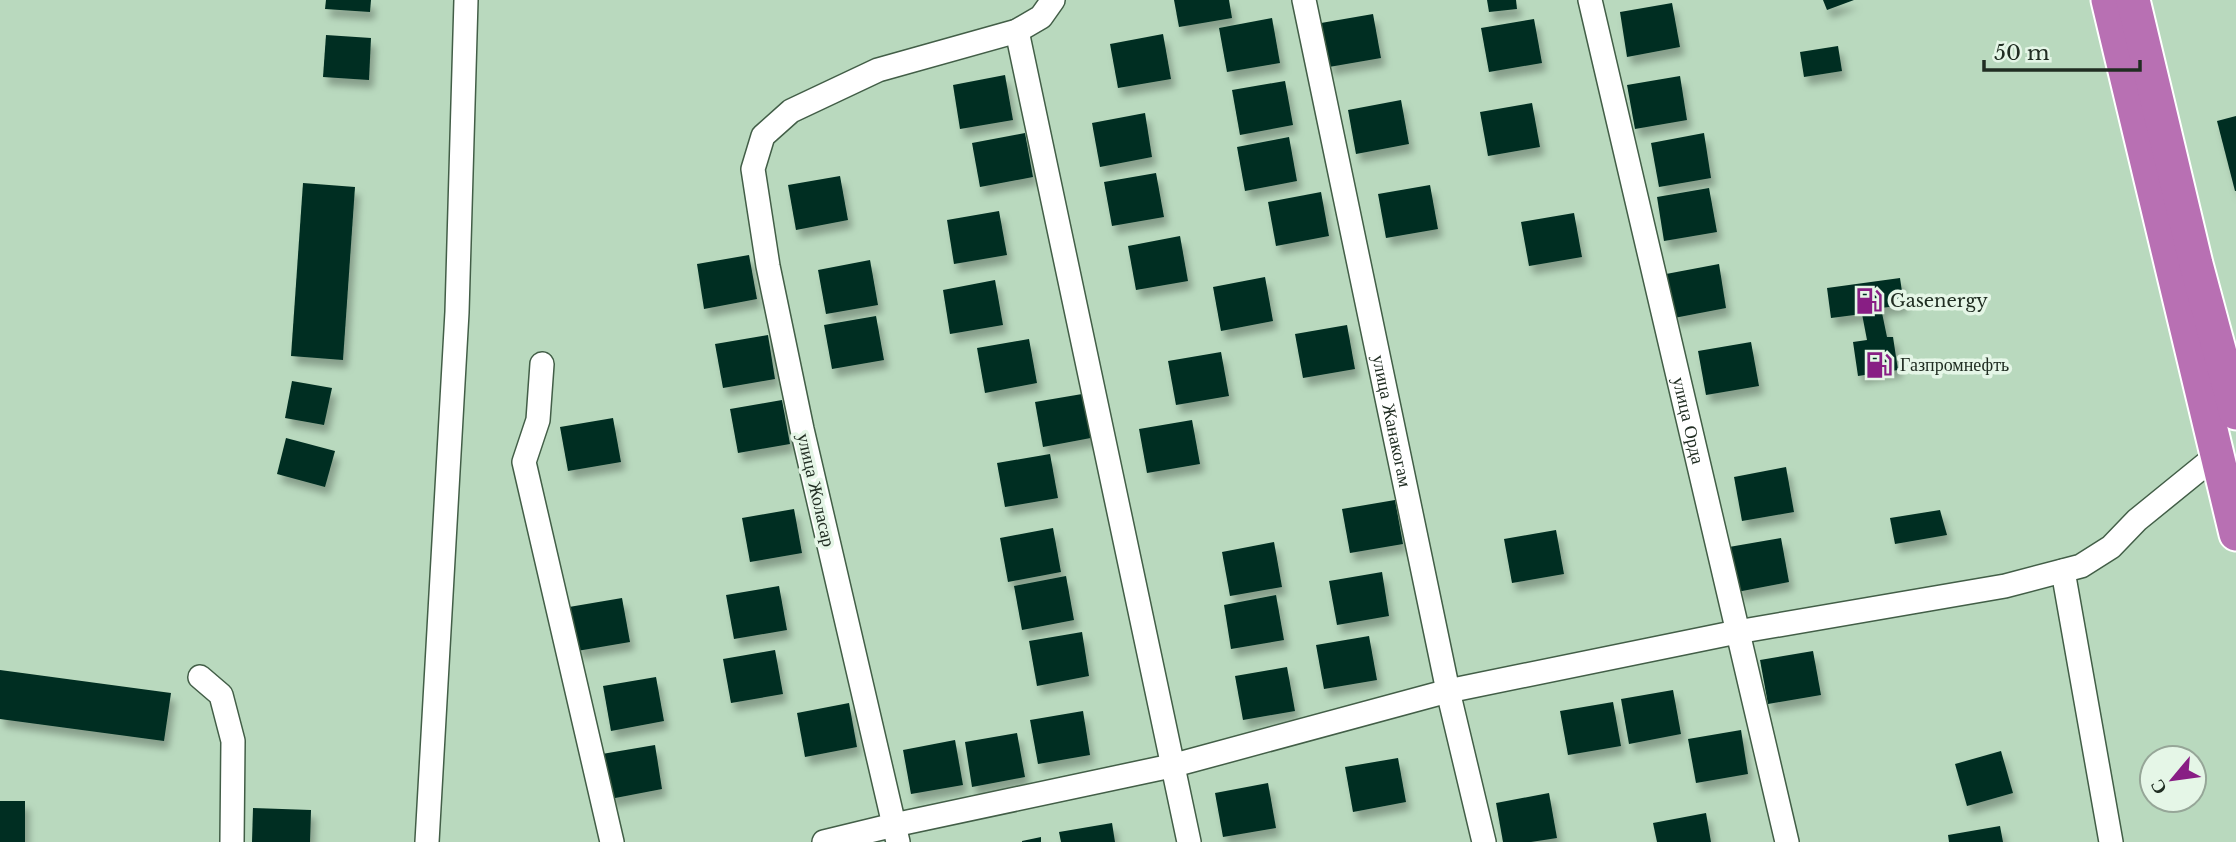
<svg xmlns="http://www.w3.org/2000/svg" width="2236" height="842" font-family="'Libre Baskerville',serif">
<style>
.building{fill:#032e22;filter:url(#shadow)}
.lines{fill:none;stroke-linecap:round;stroke-linejoin:round}
.minor-casing{stroke:#425e47;stroke-width:26}
.highway-casing{stroke:#fff;stroke-width:37}
.minor{stroke:#fff;stroke-width:23}
.highway{stroke:#b870b3;stroke-width:33}
.labels{text-anchor:middle;dominant-baseline:central;stroke-width:7;stroke-linejoin:round;paint-order:stroke}
.poi-label{font-size:18px;fill:#202d22;stroke:#e5f6e7;text-anchor:start}
.street-label{font-size:18px;fill:#202d22;stroke:#e5f6e7}
</style>
<defs>
<filter id="shadow"><feDropShadow dx="4.5" dy="8" stdDeviation="3.5" flood-color="#0004"/></filter>
</defs>
<rect width="100%" height="100%" fill="#b9d9be"/>
<!-- building -->
<g class="building">
<path d="M326 0H371L370 12 325 9Z"/>
<path d="M1174 0H1229L1232 18 1179 27Z"/>
<path d="M1487 0H1516L1517 9 1489 12Z"/>
<path d="M1823 0H1854L1827 10Z"/>
<path d="M1672 3 1680 47 1627 57 1620 12Z"/>
<path d="M1373 14 1381 58 1329 67 1321 23Z"/>
<path d="M1272 18 1280 63 1227 72 1219 28Z"/>
<path d="M1534 19 1542 63 1489 72 1481 28Z"/>
<path d="M1163 34 1171 79 1118 88 1110 44Z"/>
<path d="M326 35 371 38 369 80 323 77Z"/>
<path d="M1838 46 1842 71 1804 77 1800 52Z"/>
<path d="M1005 75 1013 120 960 129 953 85Z"/>
<path d="M1680 76 1687 120 1635 129 1627 85Z"/>
<path d="M1285 81 1293 125 1240 135 1232 90Z"/>
<path d="M1401 100 1409 144 1356 154 1348 110Z"/>
<path d="M1532 103 1540 147 1488 156 1480 112Z"/>
<path d="M1145 113 1152 157 1100 167 1092 123Z"/>
<path d="M2236 116V191H2235L2217 121Z"/>
<path d="M1025 133 1033 177 980 187 972 143Z"/>
<path d="M1704 133 1711 178 1659 187 1651 143Z"/>
<path d="M1289 137 1297 181 1245 191 1237 147Z"/>
<path d="M1156 173 1164 217 1112 226 1104 182Z"/>
<path d="M840 176 848 220 796 230 788 185Z"/>
<path d="M303 183 355 187 343 360 291 356Z"/>
<path d="M1430 185 1438 229 1386 238 1378 194Z"/>
<path d="M1709 188 1717 232 1664 241 1657 197Z"/>
<path d="M1321 192 1329 236 1276 246 1268 202Z"/>
<path d="M999 211 1007 255 954 264 947 220Z"/>
<path d="M1574 213 1582 257 1529 266 1521 222Z"/>
<path d="M1180 236 1188 281 1136 290 1128 246Z"/>
<path d="M749 255 757 299 704 309 697 264Z"/>
<path d="M870 260 878 305 826 314 818 270Z"/>
<path d="M1719 264 1726 308 1674 318 1666 274Z"/>
<path d="M1265 277 1273 321 1221 331 1213 287Z"/>
<path d="M1900 278 1904 305 1881 308 1887 337H1893L1898 370 1858 376 1853 342 1867 340 1862 314 1831 318 1827 288Z"/>
<path d="M995 280 1003 325 950 334 943 290Z"/>
<path d="M876 316 884 360 832 369 824 325Z"/>
<path d="M1347 325 1355 369 1303 378 1295 334Z"/>
<path d="M768 335 775 379 723 388 715 344Z"/>
<path d="M1029 339 1037 383 985 393 977 348Z"/>
<path d="M1751 342 1759 386 1706 395 1698 351Z"/>
<path d="M1221 352 1229 396 1176 405 1168 361Z"/>
<path d="M292 381 332 388 324 425 285 418Z"/>
<path d="M1088 393 1096 437 1043 447 1035 402Z"/>
<path d="M782 400 790 444 738 453 730 409Z"/>
<path d="M613 418 621 462 568 471 560 427Z"/>
<path d="M1192 420 1200 464 1147 473 1139 429Z"/>
<path d="M286 438 335 451 325 487 277 474Z"/>
<path d="M1050 454 1058 498 1005 507 997 463Z"/>
<path d="M1786 467 1794 512 1742 521 1734 477Z"/>
<path d="M1395 500 1403 544 1350 553 1342 509Z"/>
<path d="M794 509 802 553 750 562 742 518Z"/>
<path d="M1940 510 1947 535 1895 544 1890 518Z"/>
<path d="M1053 528 1061 572 1008 582 1000 538Z"/>
<path d="M1556 530 1564 574 1512 583 1504 539Z"/>
<path d="M1781 538 1789 582 1737 592 1729 547Z"/>
<path d="M1274 542 1282 587 1230 596 1222 552Z"/>
<path d="M1382 572 1389 616 1337 625 1329 581Z"/>
<path d="M1066 576 1074 620 1022 630 1014 586Z"/>
<path d="M779 586 787 630 734 639 726 595Z"/>
<path d="M1276 595 1284 640 1231 649 1224 605Z"/>
<path d="M622 598 630 642 577 651 569 607Z"/>
<path d="M1082 632 1089 676 1037 686 1029 641Z"/>
<path d="M1369 636 1377 680 1324 689 1316 645Z"/>
<path d="M775 650 783 694 731 703 723 659Z"/>
<path d="M1813 651 1821 695 1768 704 1760 660Z"/>
<path d="M1287 667 1295 711 1243 720 1235 676Z"/>
<path d="M0 670 171 693 164 741 0 719Z"/>
<path d="M656 677 664 721 611 731 603 686Z"/>
<path d="M1673 690 1681 734 1629 744 1621 699Z"/>
<path d="M1613 702 1621 746 1568 755 1560 711Z"/>
<path d="M849 703 857 747 805 757 797 713Z"/>
<path d="M1083 711 1090 755 1038 764 1030 720Z"/>
<path d="M1741 730 1748 774 1696 783 1688 739Z"/>
<path d="M1017 733 1025 777 972 787 965 742Z"/>
<path d="M955 740 963 785 911 794 903 750Z"/>
<path d="M655 745 662 789 610 799 602 754Z"/>
<path d="M2001 751 2013 793 1967 806 1955 764Z"/>
<path d="M1398 758 1406 802 1353 812 1345 767Z"/>
<path d="M1268 783 1276 828 1223 837 1215 793Z"/>
<path d="M1549 793 1557 838 1531 842H1503L1496 803Z"/>
<rect x="0" y="801" width="25" height="41"/>
<path d="M253 808 311 810 310 842H252Z"/>
<path d="M1706 813 1711 842H1657L1653 823Z"/>
<path d="M1112 823 1115 842H1061L1059 832Z"/>
<path d="M2000 826 2003 842H1949L1948 835Z"/>
<path d="M1041 837V842H1022V841Z"/>
</g>
<g class="lines">
<defs>
<g id="minor">
<path id="s1" d="M1304 0 1448 691 1484 842"/>
<path id="s2" d="M1590 0 1787 842"/>
<path d="M1017 31 1189 842"/>
<path d="M542 364 538 420 524 462 612 842"/>
<path d="M2063 571 2111 842"/>
<path d="M200 677 221 695 233 741 232 842"/>
<path d="M427 842 457 312 466 0"/>
<path d="M824 842 894 825 1171 766 1448 691 1737 632 2005 586 2081 566 2111 547 2137 520 2217 455"/>
<path d="M898 842 802 429 768 266 753 169 763 136 791 111 878 70 1017 31 1041 17 1053 0"/>
</g>
<g id="highway">
<path d="M2108 0 2236 534"/>
<path d="M2133 0 2196 264 2236 413"/>
</g>
</defs>
<!-- minor casing -->
<use href="#minor" class="minor-casing"/>
<!-- highway casing -->
<use href="#highway" class="highway-casing"/>
<!-- minor -->
<use href="#minor" class="minor"/>
<!-- highway -->
<use href="#highway" class="highway"/>
</g>
<!-- icons -->
<defs>
<symbol id="fuel-bare" viewBox="-9 -9 18 18"><path d="M-5.5-6h7V0h2V4h1.3V-2.5L3-4.5l.8-.8L6-3V5H2.5V1h-1V6h-7ZM-4.2-4.7v3.2H.2V-4.7Z" fill="#881e84" stroke="#e5f6e7" stroke-width="2.5" paint-order="stroke"/></symbol>
</defs>
<g fill-rule="evenodd">
<use href="#fuel-bare" x="1850" y="282" width="38" height="38"/>
<use href="#fuel-bare" x="1860" y="346" width="38" height="38"/>
</g>
<g class="labels">
<!-- poi labels -->
<g class="poi-label">
<text x="1890" y="301">Gasenergy</text>
<text x="1900" y="365">Газпромнефть</text>
</g>
<!-- street labels -->
<g class="street-label">
<text stroke="none"><textPath href="#s1" startOffset="430">улица Жанакогам</textPath></text>
<text stroke="none"><textPath href="#s2" startOffset="432">улица Орда</textPath></text>
<text transform="translate(816 490) rotate(77)">улица Жоласар</text>
</g>
</g>
<!-- north arrow -->
<g transform="translate(2173 779) rotate(241)"><circle r="33" fill="#e5f6e7" stroke="#96a698" stroke-width="2"/>
<path d="M0-5L12 26L0 18L-12 26Z" fill="#881e84"/>
<text y="-10" font-size="19" font-weight="bold" text-anchor="middle" fill="#202d22">С</text>
</g>
<!-- scale -->
<path d="M1984 60v10h156v-10" fill="none" stroke="#202d22" stroke-width="3.5"/>
<text x="1994" y="60" font-size="21" fill="#202d22" stroke="#e5f6e7" stroke-width="5" paint-order="stroke">50 m</text>
</svg>
